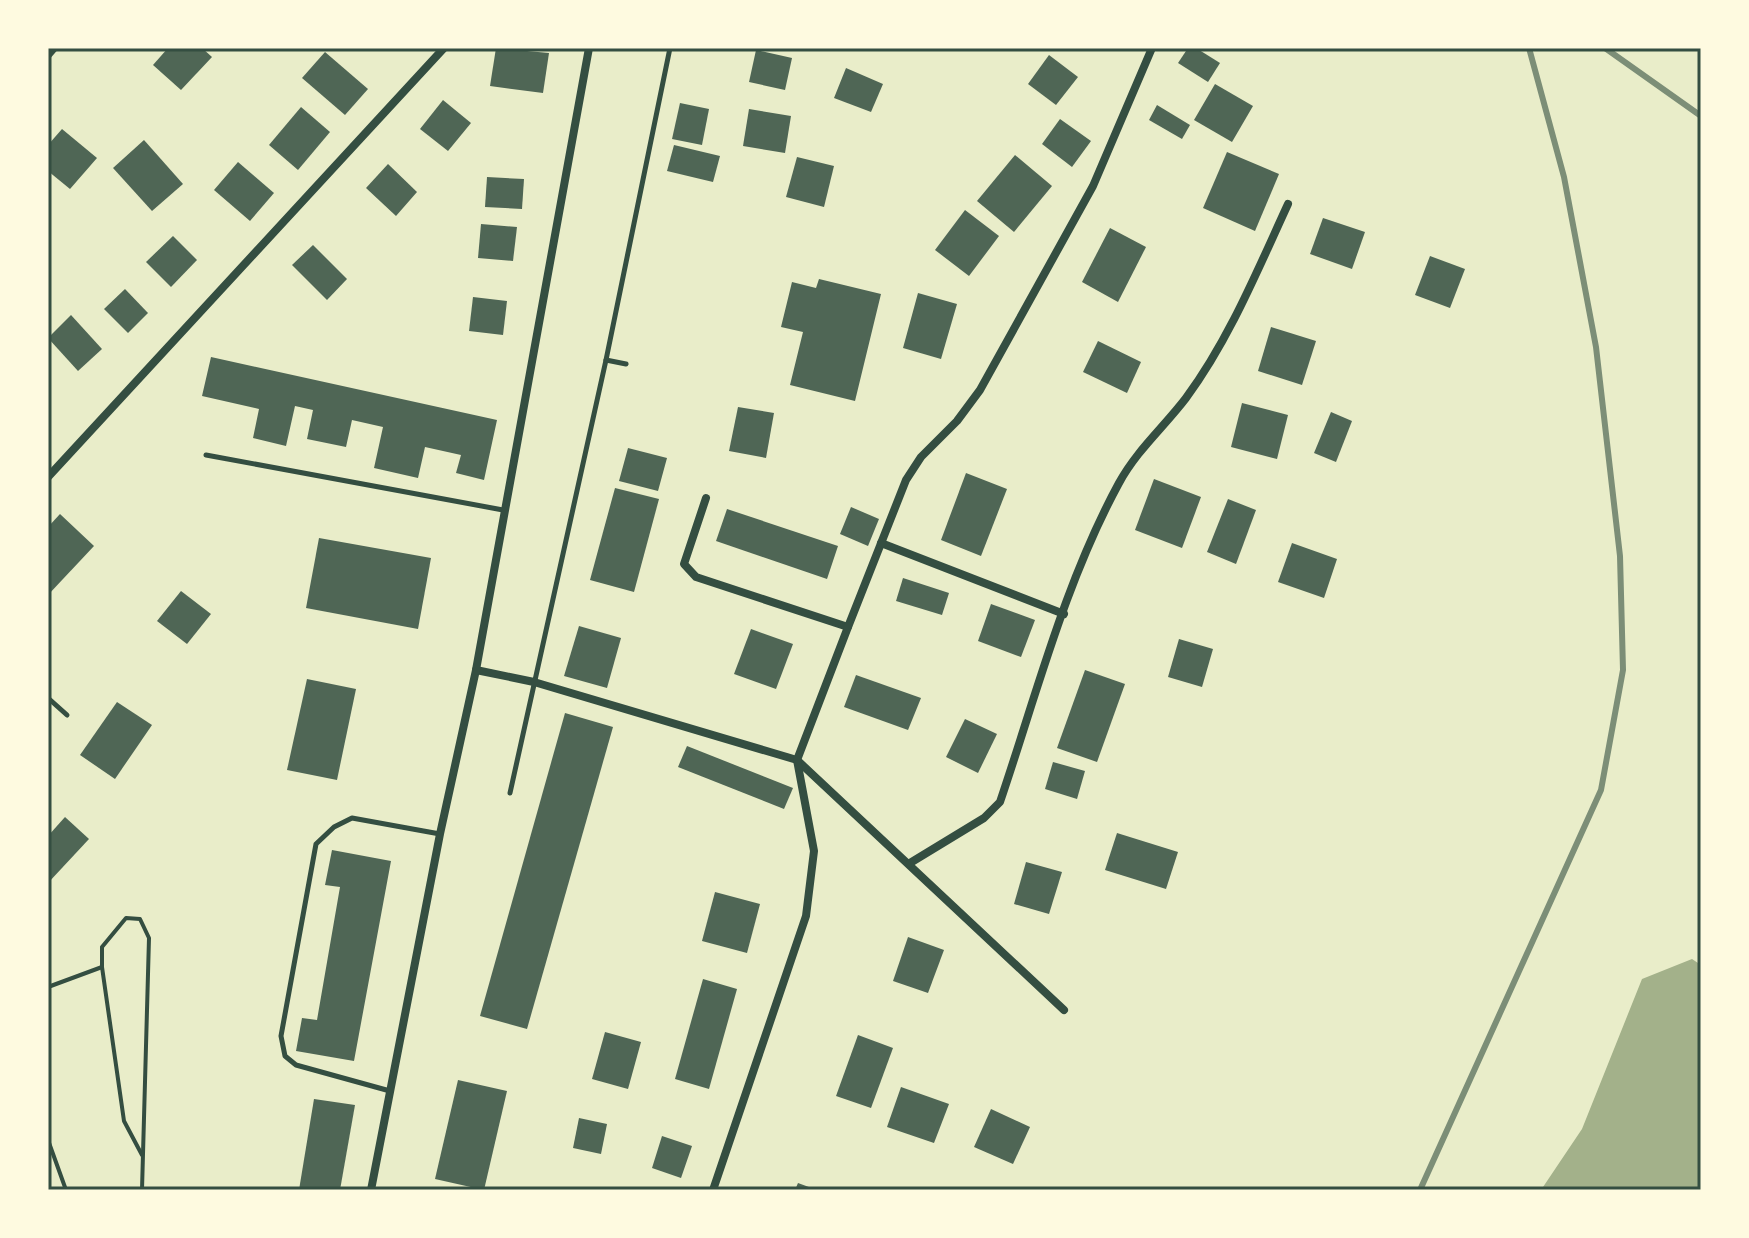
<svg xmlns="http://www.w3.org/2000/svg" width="1749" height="1238" font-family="'Fira Sans Condensed',sans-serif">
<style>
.water{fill:#a3b18a}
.building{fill:#4f6655}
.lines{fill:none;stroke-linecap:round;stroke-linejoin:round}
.path{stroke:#344e41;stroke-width:4}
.service{stroke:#344e41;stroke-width:5}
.minor{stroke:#344e41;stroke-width:8}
.rail{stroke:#7c8e77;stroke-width:6}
.neatline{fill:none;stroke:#344e41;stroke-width:3}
</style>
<rect width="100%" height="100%" fill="#e9edc9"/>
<!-- water -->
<path class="water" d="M1692 959 1701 965V1190H1541L1582 1129 1642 979Z"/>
<!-- building -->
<g class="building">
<path d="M168 48H202L212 57 181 90 153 65Z"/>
<path d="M496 48 549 53 543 93 490 86Z"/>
<path d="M1188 48H1196L1220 63 1208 82 1178 63Z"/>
<path d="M756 50 792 58 785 90 749 82Z"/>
<path d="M325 52 368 89 345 115 302 78Z"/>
<path d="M1049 55 1078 77 1056 105 1028 84Z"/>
<path d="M846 68 883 84 871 112 834 98Z"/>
<path d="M1215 84 1253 106 1232 142 1194 120Z"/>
<path d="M443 100 471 123 448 151 420 129Z"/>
<path d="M680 103 709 109 702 145 672 139Z"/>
<path d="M1157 105 1190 125 1182 139 1149 120Z"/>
<path d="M301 107 330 132 298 170 269 145Z"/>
<path d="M749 109 791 116 785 153 743 146Z"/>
<path d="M1060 119 1091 141 1072 167 1042 144Z"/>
<path d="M62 129 97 158 70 189 48 171V145Z"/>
<path d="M144 140 183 184 152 211 113 168Z"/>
<path d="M674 145 720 156 713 182 667 171Z"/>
<path d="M1227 152 1279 174 1255 231 1203 208Z"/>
<path d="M1015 155 1052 186 1014 232 977 201Z"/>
<path d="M797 157 834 166 824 207 786 197Z"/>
<path d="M238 162 274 193 250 221 214 190Z"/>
<path d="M388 164 417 192 396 216 366 188Z"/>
<path d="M487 177 524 179 522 209 485 207Z"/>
<path d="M965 210 999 236 969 276 935 250Z"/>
<path d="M1323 218 1365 232 1352 269 1310 254Z"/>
<path d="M481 224 517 227 513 261 478 258Z"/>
<path d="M1110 228 1146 247 1118 302 1082 282Z"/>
<path d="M173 236 197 260 171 287 146 262Z"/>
<path d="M313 245 347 279 327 300 292 265Z"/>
<path d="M1430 256 1465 269 1450 308 1415 295Z"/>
<path d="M819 279 881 294 855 401 790 385 803 332 781 327 792 282 816 288Z"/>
<path d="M125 289 148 313 128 333 104 309Z"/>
<path d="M918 293 957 304 941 359 903 348Z"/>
<path d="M473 297 507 301 503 335 469 331Z"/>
<path d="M71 315 102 349 78 371 48 338Z"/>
<path d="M1271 327 1316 341 1302 385 1258 371Z"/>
<path d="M1098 341 1141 362 1127 393 1083 372Z"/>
<path d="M211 357 497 420 484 480 456 473 461 455 425 447 418 478 374 468 383 427 352 420 346 447 307 439 313 410 295 406 286 446 253 438 259 409 202 396Z"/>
<path d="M1242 403 1288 415 1277 459 1231 447Z"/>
<path d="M738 407 774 413 766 458 729 451Z"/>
<path d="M1331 412 1352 421 1336 462 1314 453Z"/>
<path d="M628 448 667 458 658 491 619 481Z"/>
<path d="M966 473 1007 489 981 556 941 540Z"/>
<path d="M1154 479 1201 497 1182 548 1135 530Z"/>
<path d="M615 488 659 499 634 592 590 580Z"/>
<path d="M1228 499 1256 510 1236 564 1207 552Z"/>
<path d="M851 507 879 519 868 546 840 534Z"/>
<path d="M727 509 838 546 827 579 716 541Z"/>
<path d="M60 514 94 546 48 595V527Z"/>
<path d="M319 538 431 558 418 629 306 608Z"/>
<path d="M1292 543 1337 559 1324 598 1278 582Z"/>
<path d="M903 578 949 593 942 615 896 601Z"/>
<path d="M181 591 211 614 187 644 157 621Z"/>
<path d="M991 604 1035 620 1021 657 978 641Z"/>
<path d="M579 626 621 638 607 688 564 676Z"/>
<path d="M751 629 793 644 776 689 734 674Z"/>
<path d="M1179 639 1213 649 1202 687 1168 677Z"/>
<path d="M1085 670 1125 684 1097 762 1057 748Z"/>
<path d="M856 675 921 698 908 730 844 707Z"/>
<path d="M307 679 356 689 337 780 287 770Z"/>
<path d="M117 702 152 725 115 779 80 755Z"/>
<path d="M565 713 613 727 527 1029 480 1016Z"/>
<path d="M965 719 997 734 978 773 946 757Z"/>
<path d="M687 746 793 788 784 809 678 767Z"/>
<path d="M1053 762 1085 771 1077 799 1045 789Z"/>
<path d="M65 817 89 839 48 883V836Z"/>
<path d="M1117 833 1178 852 1166 889 1105 870Z"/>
<path d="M332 850 391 861 354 1061 296 1051 302 1018 317 1020 340 887 325 885Z"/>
<path d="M1026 862 1062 872 1049 914 1014 904Z"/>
<path d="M715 892 760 904 747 953 702 941Z"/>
<path d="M908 937 944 950 928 993 893 981Z"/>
<path d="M703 979 737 989 709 1089 675 1079Z"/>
<path d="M605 1032 641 1042 628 1089 592 1079Z"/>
<path d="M858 1035 893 1048 871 1108 836 1096Z"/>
<path d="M458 1080 507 1091 484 1190 435 1179Z"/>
<path d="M901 1087 949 1104 934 1143 887 1127Z"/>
<path d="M314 1099 355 1105 340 1190H299Z"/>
<path d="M991 1109 1030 1127 1013 1164 974 1147Z"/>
<path d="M579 1118 607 1124 601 1154 573 1148Z"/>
<path d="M662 1136 692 1146 681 1178 652 1168Z"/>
<path d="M798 1183 817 1190H795Z"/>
</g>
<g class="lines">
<!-- path -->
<g class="path">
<path d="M102 967 124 1121 142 1155"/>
<path d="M48 987 102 967V947L126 918 140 919 149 938 142 1190"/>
<path d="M48 1140 66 1190"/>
</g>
<!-- service -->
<g class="service">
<path d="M606 360 626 364"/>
<path d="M206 455 503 510"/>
<path d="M48 698 67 715"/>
<path d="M510 793 606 360 670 48"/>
<path d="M390 1091 296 1065 285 1056 281 1036 316 844 334 827 352 818 440 834"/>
</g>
<!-- minor -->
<g class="minor">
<path d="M48 55 54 48"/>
<path d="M48 477 444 48"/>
<path d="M706 498 684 564 696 577 848 627"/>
<path d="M881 543 1064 614"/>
<path d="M476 670 534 682 797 760 1064 1010"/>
<path d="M910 863 984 818 1000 802C1036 696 1065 582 1119 483 1137 450 1164 427 1186 398 1229 340 1258 269 1288 204"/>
<path d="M371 1190 440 834 476 670 589 48"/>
<path d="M713 1190 806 916 814 851 797 760 848 627 906 480 921 457 957 421 980 390 1093 186 1152 48"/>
</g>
<!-- rail -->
<g class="rail">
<path d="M1605 48 1701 116"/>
<path d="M1420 1190 1601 790 1623 670 1620 556 1596 347 1564 177 1529 48"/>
</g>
</g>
<!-- border -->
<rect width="1749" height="1238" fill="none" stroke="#fefae0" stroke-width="100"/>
<rect x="50" y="50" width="1649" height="1138" class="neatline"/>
</svg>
